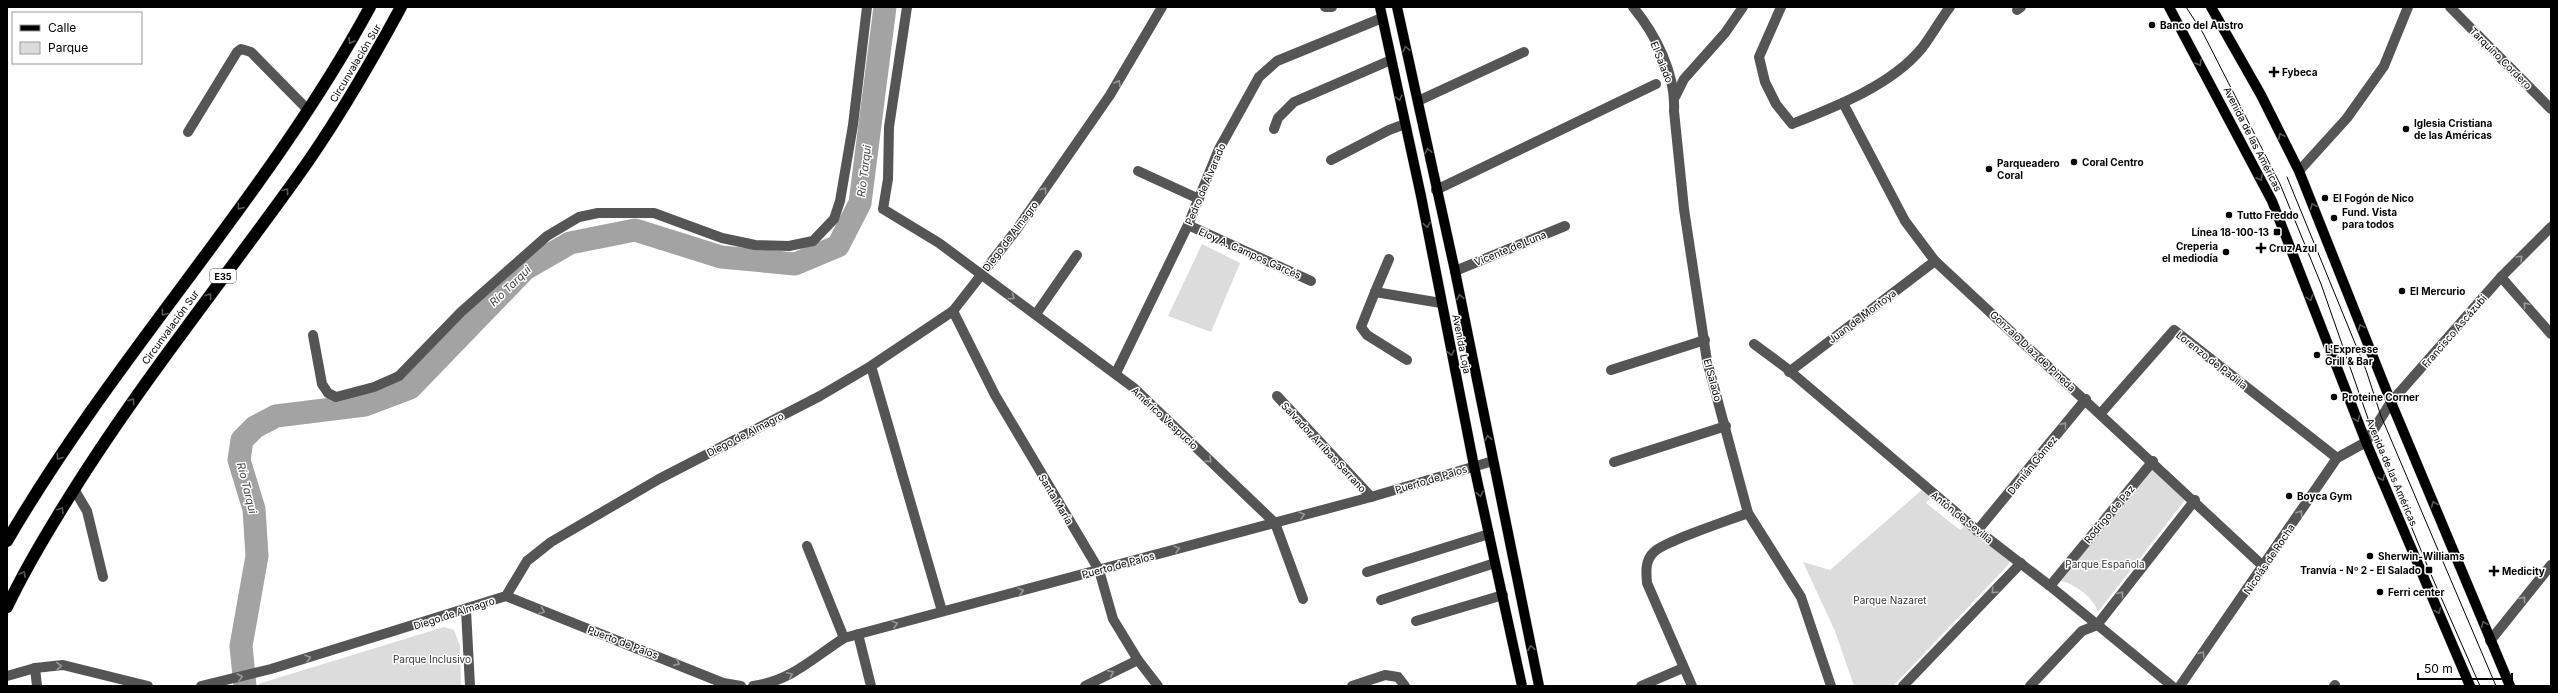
<svg xmlns="http://www.w3.org/2000/svg" width="2558" height="693" font-family="Inter,sans-serif">
<style>
.green{fill:#dcdcdc}
.lines{fill:none;stroke-linecap:round;stroke-linejoin:round}
.river{stroke:#a3a3a3;stroke-width:23}
.major-casing{stroke:#dbdbdb;stroke-width:11}
.highway-casing{stroke:#dbdbdb;stroke-width:13}
.minor{stroke:#555;stroke-width:10}
.major{stroke:#000;stroke-width:10}
.highway{stroke:#000;stroke-width:12}
.tram{stroke:#000;stroke-width:1}
.oneway{stroke:#595959}
.oneway2{stroke:#999}
.poi-dot{fill:#000;stroke:#fff;stroke-width:1.5}
.labels{text-anchor:middle;dominant-baseline:central;stroke-width:3;stroke-linejoin:round;paint-order:stroke}
.shield{fill:#fff;stroke:#4c4c4c;stroke-width:1}
.shield-label{font-size:9px;font-weight:bold;fill:#000}
.poi-label{font-size:10px;font-weight:bold;fill:#000;stroke:#fff;text-anchor:start}
.street-label{font-size:10px;fill:#000;stroke:#fff}
.park-label{font-size:10px;fill:#333;stroke:#fff}
.water-label{font-size:11px;font-style:italic;fill:#444;stroke:#fff}
</style>
<rect width="100%" height="100%" fill="#fff"/>
<!-- green -->
<g class="green">
<path d="M1202 244 1240 263 1211 332 1168 316Z"/>
<path d="M2152 467 2185 500 2098 612C2094 598 2075 584 2061 581Z"/>
<path d="M1923 489 1931 497 1926 503 1960 530 1967 525 2010 559 2008 565 1893 686H1854L1835 631 1803 562 1830 570Z"/>
<path d="M444 627 454 630 460 646 461 686H259L258 684Z"/>
</g>
<g class="lines">
<!-- river -->
<path class="river" d="M245 686 241 646 257 556 254 509 239 460 242 440 255 427 276 416 365 405 410 388 525 269 570 243 635 230 721 257 795 264 838 246 860 203 885 7"/>
<defs>
<g id="major">
<path d="M1380 7 1421 196 1474 466 1522 686"/>
<path d="M1397 7 1455 271 1539 686"/>
<path d="M2169 7 2272 201 2366 442 2470 686"/>
<path d="M2211 7 2261 95 2299 171 2391 402 2510 686"/>
</g>
<g id="highway">
<path d="M7 541C115 355 267 197 370 7"/>
<path d="M7 607C26 567 49 529 73 491 141 383 221 283 295 180 335 125 369 66 401 7"/>
</g>
</defs>
<!-- major casing -->
<use href="#major" class="major-casing"/>
<!-- highway casing -->
<use href="#highway" class="highway-casing"/>
<!-- minor -->
<g class="minor">
<path d="M907 7 889 127 888 179 883 209 939 243 1134 388 1275 523 1303 599"/>
<path d="M1325 7H1332"/>
<path d="M1633 7C1656 35 1676 74 1674 111L1684 209 1707 361 1748 513C1730 520 1665 541 1654 552 1645 560 1646 572 1647 583L1692 686"/>
<path d="M1781 7 1759 57 1765 82 1776 104 1792 124C1835 107 1892 85 1922 48 1932 35 1940 20 1950 7"/>
<path d="M2450 7 2551 109"/>
<path d="M2017 10 2021 7"/>
<path d="M1675 97 1684 79 1725 33 1743 7"/>
<path d="M1418 101 1524 52"/>
<path d="M1843 103 1905 221 1935 261 2264 567"/>
<path d="M1274 129 1278 118 1294 102 1391 60"/>
<path d="M188 132 237 52 241 49 251 52 307 109"/>
<path d="M1331 160 1389 130 1405 124"/>
<path d="M1138 171 1199 199"/>
<path d="M2299 171 2347 118 2384 66 2408 7"/>
<path d="M1436 190 1656 84"/>
<path d="M1188 225 1311 281"/>
<path d="M1455 271 1565 226"/>
<path d="M2501 277 2551 334"/>
<path d="M1375 292 1389 259"/>
<path d="M953 311 995 395 1099 570 1113 619 1138 660 1158 686"/>
<path d="M1036 314 1077 255"/>
<path d="M313 335 322 384 328 393 336 397 374 387 399 376 461 312 547 236 579 217 598 213H654L722 238 755 245 789 246 813 241 834 219 840 201 853 125 867 7"/>
<path d="M1754 344 1785 367 1972 526 2050 586 2172 686"/>
<path d="M1407 360 1367 335 1361 327 1375 292 1441 303"/>
<path d="M871 366 942 611"/>
<path d="M1611 370 1705 340"/>
<path d="M1789 372 1935 261"/>
<path d="M1116 373 1188 225 1219 149 1259 77 1277 61 1382 18"/>
<path d="M1277 396 1371 497"/>
<path d="M2101 413 2174 330 2337 458"/>
<path d="M1614 462 1726 426"/>
<path d="M74 489 87 511 103 577"/>
<path d="M1748 513 1801 597 1831 686"/>
<path d="M1977 531 2086 399"/>
<path d="M807 546 844 638"/>
<path d="M1367 572 1489 534"/>
<path d="M2050 586 2153 461"/>
<path d="M506 596 723 683 741 686"/>
<path d="M1381 600 1495 563"/>
<path d="M466 610 470 686"/>
<path d="M1416 621 1503 595"/>
<path d="M858 634 871 686"/>
<path d="M2490 641 2551 565"/>
<path d="M35 668 37 686"/>
<path d="M7 676 35 668 63 665 148 686"/>
<path d="M201 686 271 669 506 596 527 561 551 542 659 479 820 396 871 366 953 311 1017 229 1110 95 1162 7"/>
<path d="M753 686C791 681 813 658 844 638L1371 497 1493 461"/>
<path d="M1085 686 1138 660"/>
<path d="M1352 686 1385 675 1398 677 1405 686"/>
<path d="M1641 686 1683 668"/>
<path d="M1903 686 2021 563"/>
<path d="M2030 686 2082 631 2097 625 2195 500"/>
<path d="M2180 686 2337 458 2366 442 2391 402 2501 277 2551 227"/>
<path d="M2334 686 2335 685"/>
</g>
<!-- major -->
<use href="#major" class="major"/>
<!-- highway -->
<use href="#highway" class="highway"/>
<!-- tram -->
<g class="tram">
<path d="M2186 7 2203 33 2280 184 2321 284 2372 430 2429 570 2480 686"/>
<path d="M2287 177 2366 370 2381 416 2496 686"/>
</g>
</g>
<!-- one-way arrows -->
<defs><path id="oneway-chevron" d="M-2-3.5L2.5 0L-2 3.5" fill="none" stroke-width="1.6" stroke-linecap="round" stroke-linejoin="round"/></defs>
<g class="oneway">
<use href="#oneway-chevron" transform="translate(351 41) rotate(120)"/>
<use href="#oneway-chevron" transform="translate(1406 49) rotate(-103)"/>
<use href="#oneway-chevron" transform="translate(2199 63) rotate(60)"/>
<use href="#oneway-chevron" transform="translate(1399 98) rotate(77)"/>
<use href="#oneway-chevron" transform="translate(2281 136) rotate(-117)"/>
<use href="#oneway-chevron" transform="translate(1428 151) rotate(-102)"/>
<use href="#oneway-chevron" transform="translate(2260 178) rotate(63)"/>
<use href="#oneway-chevron" transform="translate(286 191) rotate(-53)"/>
<use href="#oneway-chevron" transform="translate(2313 206) rotate(-112)"/>
<use href="#oneway-chevron" transform="translate(240 207) rotate(126)"/>
<use href="#oneway-chevron" transform="translate(1427 225) rotate(79)"/>
<use href="#oneway-chevron" transform="translate(209 296) rotate(-53)"/>
<use href="#oneway-chevron" transform="translate(1460 297) rotate(-101)"/>
<use href="#oneway-chevron" transform="translate(2310 298) rotate(69)"/>
<use href="#oneway-chevron" transform="translate(164 313) rotate(126)"/>
<use href="#oneway-chevron" transform="translate(2361 327) rotate(-112)"/>
<use href="#oneway-chevron" transform="translate(1451 353) rotate(79)"/>
<use href="#oneway-chevron" transform="translate(132 401) rotate(-55)"/>
<use href="#oneway-chevron" transform="translate(2357 419) rotate(69)"/>
<use href="#oneway-chevron" transform="translate(1488 438) rotate(-101)"/>
<use href="#oneway-chevron" transform="translate(59 457) rotate(126)"/>
<use href="#oneway-chevron" transform="translate(2382 478) rotate(67)"/>
<use href="#oneway-chevron" transform="translate(1480 494) rotate(77)"/>
<use href="#oneway-chevron" transform="translate(2434 504) rotate(-113)"/>
<use href="#oneway-chevron" transform="translate(61 510) rotate(-58)"/>
<use href="#oneway-chevron" transform="translate(23 574) rotate(-62)"/>
<use href="#oneway-chevron" transform="translate(2438 611) rotate(67)"/>
<use href="#oneway-chevron" transform="translate(2484 624) rotate(-113)"/>
<use href="#oneway-chevron" transform="translate(1531 648) rotate(-101)"/>
</g>
<g class="oneway2">
<use href="#oneway-chevron" transform="translate(1118 83) rotate(-59)"/>
<use href="#oneway-chevron" transform="translate(1044 190) rotate(-55)"/>
<use href="#oneway-chevron" transform="translate(2520 258) rotate(-45)"/>
<use href="#oneway-chevron" transform="translate(1012 297) rotate(35)"/>
<use href="#oneway-chevron" transform="translate(2526 305) rotate(-131)"/>
<use href="#oneway-chevron" transform="translate(2064 425) rotate(-51)"/>
<use href="#oneway-chevron" transform="translate(1209 460) rotate(44)"/>
<use href="#oneway-chevron" transform="translate(2300 513) rotate(-56)"/>
<use href="#oneway-chevron" transform="translate(1302 515) rotate(-15)"/>
<use href="#oneway-chevron" transform="translate(1177 549) rotate(-15)"/>
<use href="#oneway-chevron" transform="translate(1021 591) rotate(-15)"/>
<use href="#oneway-chevron" transform="translate(1994 591) rotate(134)"/>
<use href="#oneway-chevron" transform="translate(2121 594) rotate(-52)"/>
<use href="#oneway-chevron" transform="translate(2523 599) rotate(-52)"/>
<use href="#oneway-chevron" transform="translate(542 611) rotate(23)"/>
<use href="#oneway-chevron" transform="translate(895 624) rotate(-15)"/>
<use href="#oneway-chevron" transform="translate(2202 654) rotate(-55)"/>
<use href="#oneway-chevron" transform="translate(308 658) rotate(-17)"/>
<use href="#oneway-chevron" transform="translate(677 663) rotate(24)"/>
<use href="#oneway-chevron" transform="translate(59 666) rotate(-3)"/>
<use href="#oneway-chevron" transform="translate(1111 673) rotate(-26)"/>
<use href="#oneway-chevron" transform="translate(790 675) rotate(-25)"/>
<use href="#oneway-chevron" transform="translate(240 677) rotate(-14)"/>
</g>
<!-- markers -->
<g class="poi-dot">
<circle cx="2152" cy="25" r="4"/>
<path d="M2272 66h4v4h4v4h-4v4h-4v-4h-4v-4h4z"/>
<circle cx="2406" cy="129" r="4"/>
<circle cx="2074" cy="162" r="4"/>
<circle cx="1989" cy="169" r="4"/>
<circle cx="2325" cy="198" r="4"/>
<circle cx="2229" cy="215" r="4"/>
<circle cx="2334" cy="218" r="4"/>
<rect x="2273" y="228" width="8" height="8" rx="2"/>
<path d="M2259 242h4v4h4v4h-4v4h-4v-4h-4v-4h4z"/>
<circle cx="2226" cy="252" r="4"/>
<circle cx="2402" cy="291" r="4"/>
<circle cx="2317" cy="355" r="4"/>
<circle cx="2334" cy="397" r="4"/>
<circle cx="2289" cy="496" r="4"/>
<circle cx="2370" cy="556" r="4"/>
<rect x="2425" y="566" width="8" height="8" rx="2"/>
<path d="M2492 565h4v4h4v4h-4v4h-4v-4h-4v-4h4z"/>
<circle cx="2380" cy="592" r="4"/>
</g>
<g class="labels">
<!-- shield labels -->
<rect class="shield" x="210" y="269" width="26" height="14" rx="3"/>
<g class="shield-label">
<text x="223" y="276">E35</text>
</g>
<!-- poi labels -->
<g class="poi-label">
<text x="2160" y="25">Banco del Austro</text>
<text x="2282" y="72">Fybeca</text>
<text x="2414" y="123">Iglesia Cristiana<tspan x="2414" dy="12">de las Américas</tspan></text>
<text x="2082" y="162">Coral Centro</text>
<text x="1997" y="163">Parqueadero<tspan x="1997" dy="12">Coral</tspan></text>
<text x="2333" y="198">El Fogón de Nico</text>
<text x="2342" y="212">Fund. Vista<tspan x="2342" dy="12">para todos</tspan></text>
<text x="2237" y="215">Tutto Freddo</text>
<text x="2269" y="232" text-anchor="end">Línea 18-100-13</text>
<text x="2218" y="246" text-anchor="end">Creperia<tspan x="2218" dy="12">el mediodía</tspan></text>
<text x="2269" y="248">Cruz Azul</text>
<text x="2410" y="291">El Mercurio</text>
<text x="2325" y="349">L'Expresse<tspan x="2325" dy="12">Grill &amp; Bar</tspan></text>
<text x="2342" y="397">Proteine Corner</text>
<text x="2297" y="496">Boyca Gym</text>
<text x="2378" y="556">Sherwin-Williams</text>
<text x="2421" y="570" text-anchor="end">Tranvía - Nº 2 - El Salado</text>
<text x="2502" y="571">Medicity</text>
<text x="2388" y="592">Ferri center</text>
</g>
<!-- street labels -->
<g class="street-label">
<text transform="translate(2501 58) rotate(45)">Tarquino Cordero</text>
<text transform="translate(1662 62) rotate(68)">El Salado</text>
<text transform="translate(355 63) rotate(-59)">Circunvalación Sur</text>
<text transform="translate(2253 139) rotate(63)">Avenida de las Américas</text>
<text transform="translate(1205 184) rotate(-67)">Pedro de Alvarado</text>
<text transform="translate(1010 236) rotate(-53)">Diego de Almagro</text>
<text transform="translate(1510 248) rotate(-22)">Vicente de Luna</text>
<text transform="translate(1250 253) rotate(24)">Eloy A. Campos Garcés</text>
<text transform="translate(1862 316) rotate(-37)">Juan de Montoya</text>
<text transform="translate(170 327) rotate(-54)">Circunvalación Sur</text>
<text transform="translate(2454 331) rotate(-49)">Francisco Ascázubi</text>
<text transform="translate(1462 344) rotate(79)">Avenida Loja</text>
<text transform="translate(2033 351) rotate(43)">Gonzalo Díaz de Pineda</text>
<text transform="translate(2212 360) rotate(38)">Lorenzo de Padilla</text>
<text transform="translate(1713 380) rotate(75)">El Salado</text>
<text transform="translate(1165 418) rotate(43)">Américo Vespucio</text>
<text transform="translate(745 434) rotate(-27)">Diego de Almagro</text>
<text transform="translate(1324 447) rotate(47)">Salvador Arribas Serrano</text>
<text transform="translate(2032 465) rotate(-51)">Damián Gómez</text>
<text transform="translate(2392 472) rotate(67)">Avenida de las Américas</text>
<text transform="translate(1431 479) rotate(-17)">Puerto de Palos</text>
<text transform="translate(1056 499) rotate(59)">Santa María</text>
<text transform="translate(2109 514) rotate(-50)">Rodrigo de Paz</text>
<text transform="translate(1962 517) rotate(39)">Antón de Sevilla</text>
<text transform="translate(2269 559) rotate(-56)">Nicolás de Rocha</text>
<text transform="translate(1118 565) rotate(-15)">Puerto de Palos</text>
<text transform="translate(454 613) rotate(-18)">Diego de Almagro</text>
<text transform="translate(623 642) rotate(21)">Puerto de Palos</text>
</g>
<!-- park labels -->
<g class="park-label">
<text x="2105" y="564">Parque Española</text>
<text x="1890" y="600">Parque Nazaret</text>
<text x="432" y="659">Parque Inclusivo</text>
</g>
<!-- water labels -->
<g class="water-label">
<text transform="translate(864 171) rotate(-83)">Río Tarqui</text>
<text transform="translate(510 286) rotate(-44)">Río Tarqui</text>
<text transform="translate(247 488) rotate(76)">Río Tarqui</text>
</g>
</g>
<!-- border -->
<rect width="2558" height="693" fill="none" stroke="#000000" stroke-width="16"/>
<!-- legend -->
<rect x="12" y="12" width="130" height="52" fill="#ffffff" stroke="#999999"/>
<rect x="20" y="25" width="20" height="6" fill="#000000" stroke="#999999"/>
<text x="48" y="32" font-size="12" fill="#000000">Calle</text>
<rect x="20" y="42" width="20" height="12" fill="#dcdcdc" stroke="#999999"/>
<text x="48" y="52" font-size="12" fill="#000000">Parque</text>
<!-- scale -->
<path d="M2418 673v6h94v-6" fill="none" stroke="#000000" stroke-width="2"/>
<text x="2424" y="673" font-size="12" fill="#000000" stroke="#ffffff" stroke-width="3" paint-order="stroke">50 m</text>
</svg>
